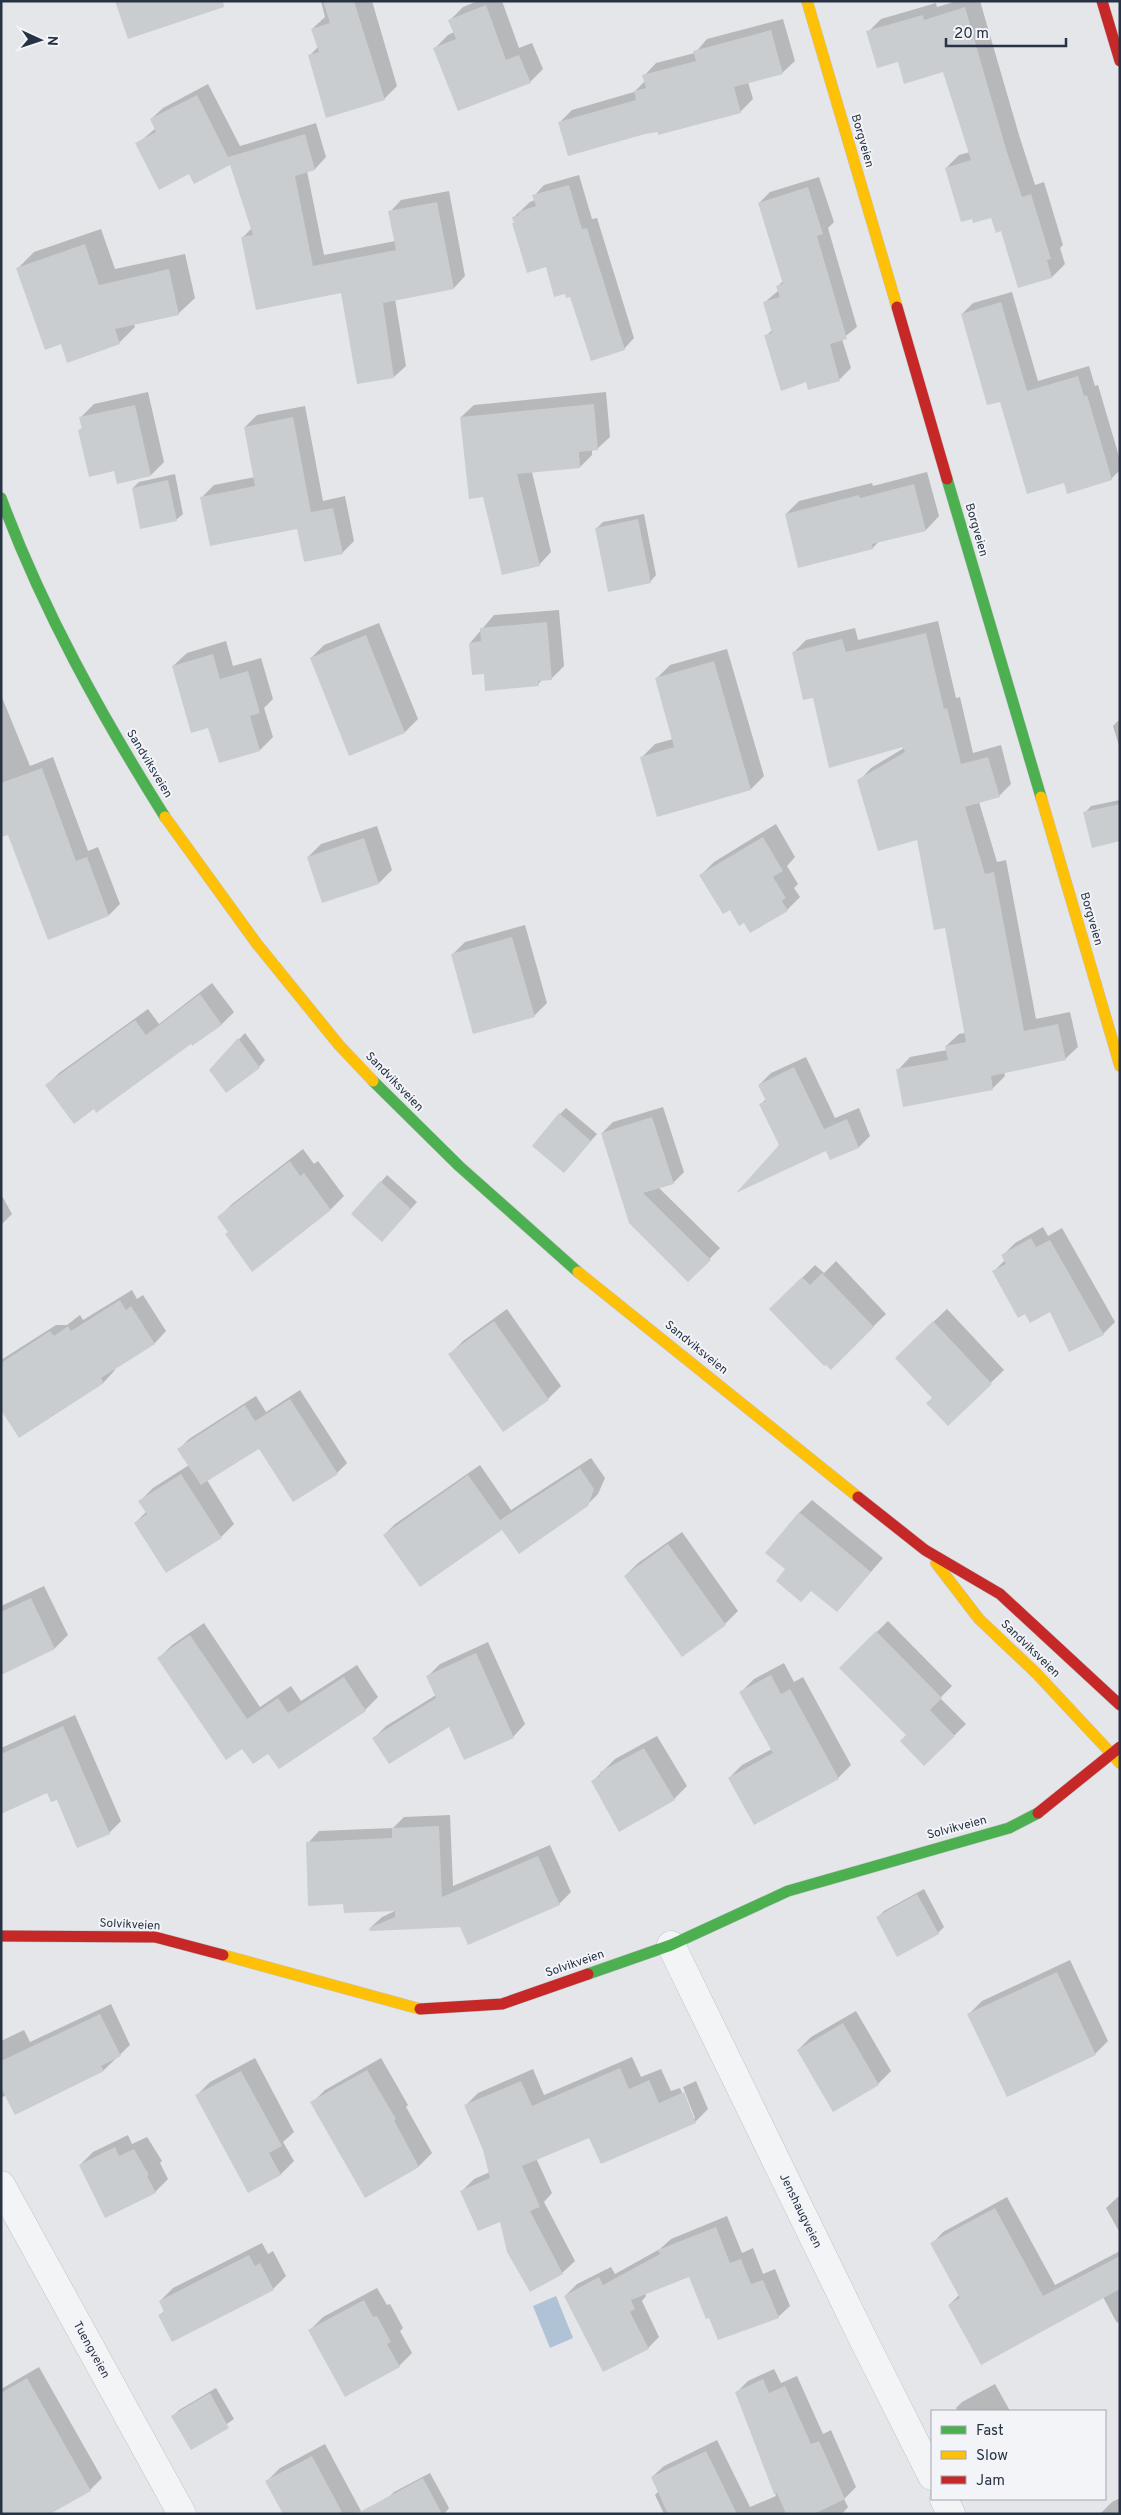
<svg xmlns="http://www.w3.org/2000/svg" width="1121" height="2515" font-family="Overpass,sans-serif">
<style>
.water{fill:#b0c2d6}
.shadow{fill:#0003}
.building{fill:#cacdd0}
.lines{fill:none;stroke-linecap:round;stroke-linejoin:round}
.street-casing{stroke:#c2c4c7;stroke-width:29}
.fast-casing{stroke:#c2c4c7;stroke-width:12}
.slow-casing{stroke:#c2c4c7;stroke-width:12}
.jam-casing{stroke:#c2c4c7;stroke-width:12}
.street{stroke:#f3f4f6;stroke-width:28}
.fast{stroke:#4caf50;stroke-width:11}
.slow{stroke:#ffc107;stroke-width:11}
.jam{stroke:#c62828;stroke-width:11}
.labels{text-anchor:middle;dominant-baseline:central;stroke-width:4;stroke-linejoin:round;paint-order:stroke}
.street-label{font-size:12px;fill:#283245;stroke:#f2f4f8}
</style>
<rect width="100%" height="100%" fill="#e4e6e9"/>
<!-- water -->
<path class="water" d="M556 2296 573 2338 550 2348 533 2306Z"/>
<!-- shadow -->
<g class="shadow">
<path d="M321 1H372L397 86 384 99 309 56 318 47 312 29 325 17Z"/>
<path d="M478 1H502L519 48 532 43 543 69 530 82 435 48 448 35 454 32 450 20 463 7Z"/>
<path d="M957 1H980L1019 135 1035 185 1044 182 1063 245 1060 248 1065 264 1052 277 1019 287 1001 230 992 216 946 168 959 155 970 152 944 71 899 61 868 32 881 19 936 3 937 7Z"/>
<path d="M783 19 795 61 782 73 748 82 753 99 740 112 659 130 560 122 572 110 634 92 645 81 644 76 656 63 695 53 707 39Z"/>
<path d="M208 84 240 146 316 123 326 157 315 169 307 171 324 255 395 241 390 212 401 200 449 191 465 276 454 288 395 299 406 366 394 377 342 291 242 238 252 228 231 163 190 173 137 144 156 128 151 119 163 108Z"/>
<path d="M579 175 592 219 597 218 634 338 624 349 571 295 514 217 530 202 535 200 534 196 544 185Z"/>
<path d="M819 177 834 222 828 228 857 327 842 339 851 368 840 379 809 388 807 381 766 336 773 329 765 302 779 290 778 286 784 280 759 203 770 192Z"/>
<path d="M101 229 115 269 185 254 195 298 178 314 134 324 135 327 119 343 18 268 34 252Z"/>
<path d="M1012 292 1038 381 1089 366 1095 386 1098 385 1120 460V470L1111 479 1065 481 1000 400 962 314 973 303Z"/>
<path d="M148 392 164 462 151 475 115 470 80 430 83 427 80 418 94 404Z"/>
<path d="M606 392 610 437 597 449 592 450V455L580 467 532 472 551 552 539 565 484 496 461 417 474 405Z"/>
<path d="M305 406 323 501 345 496 354 541 342 553 298 528 202 497 214 485 255 477 245 427 257 415Z"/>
<path d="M927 472 939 516 926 530 879 541 873 548 786 514 799 501 872 483 873 486Z"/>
<path d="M175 474 183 514 176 520 133 488 139 482Z"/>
<path d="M644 514 656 575 650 582 597 528 603 522Z"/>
<path d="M559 610 564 666 551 679H543L538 684 485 673 470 643 494 615Z"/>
<path d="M938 621 956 698 960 697 973 753 1001 745 1011 784 999 796 979 802 997 862 1006 860 1036 1019 1070 1012 1078 1047 1065 1059 1004 1072 1005 1076 993 1088 898 1070 910 1057 947 1050 946 1046 959 1034 965 1033 946 926 918 838 859 781 871 768 904 748 814 696 793 653 806 640 855 628 858 640Z"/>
<path d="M379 623 418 719 405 732 311 658 324 645Z"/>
<path d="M226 641 233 666 261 658 273 699 264 708 273 737 260 750 209 726 173 666 187 653Z"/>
<path d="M727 649 764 776 751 789 642 757 655 744 673 739 657 678 670 665Z"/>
<path d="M1 695 30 766 53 757 88 851 98 847 120 904 109 915 9 833 1 836Z"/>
<path d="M1120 719V749L1113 726Z"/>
<path d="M1120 800V840L1085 813 1091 806Z"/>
<path d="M776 824 795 857 787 866 798 884 794 888 800 897 787 910 745 921 701 875 714 862Z"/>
<path d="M377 826 392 870 379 883 308 857 321 844Z"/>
<path d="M525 925 547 1003 534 1016 452 955 465 942Z"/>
<path d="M212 983 234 1012 222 1024 192 1044 191 1042 94 1107 47 1085 59 1073 148 1009 159 1024Z"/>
<path d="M245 1033 265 1060 259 1067 211 1070Z"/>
<path d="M806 1057 835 1118 859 1108 870 1136 859 1147 827 1149 780 1145 760 1105 766 1099 759 1085 771 1073Z"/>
<path d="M663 1107 684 1172 673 1183 658 1187 720 1248 688 1281 602 1133 613 1122Z"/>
<path d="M566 1108 597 1134 570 1165 560 1114Z"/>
<path d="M303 1149 314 1164 318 1161 344 1196 331 1209 230 1232 219 1217 232 1204Z"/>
<path d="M387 1175 417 1202 388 1234 381 1182Z"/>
<path d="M1 1194 12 1214 1 1225Z"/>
<path d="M1043 1227 1048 1236 1062 1228 1115 1322 1103 1334 1050 1310 994 1271 1005 1260 1003 1255 1015 1243Z"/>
<path d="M836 1261 886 1314 831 1368 771 1309 815 1265 824 1273Z"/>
<path d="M132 1290 137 1299 143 1295 166 1331 155 1343 114 1368 115 1370 104 1382 19 1436 1 1408V1360L56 1325H67L80 1315 83 1320Z"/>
<path d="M507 1309 561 1386 548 1399 450 1354 463 1341Z"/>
<path d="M947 1309 1004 1370 948 1424 909 1345Z"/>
<path d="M300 1390 347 1463 337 1473 260 1447 207 1480 234 1524 221 1537 135 1523 147 1511 140 1501 153 1488 189 1465 179 1449 189 1439 256 1396 266 1412Z"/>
<path d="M591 1458 605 1478 598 1494 587 1505 502 1528 384 1535 395 1524 480 1465 511 1510Z"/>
<path d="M812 1500 883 1558 837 1611 787 1569 799 1513Z"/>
<path d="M682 1532 738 1611 725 1624 625 1576 638 1563Z"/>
<path d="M44 1586 68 1635 55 1648 1 1674V1606Z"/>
<path d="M888 1621 952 1686 940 1698 966 1724 924 1765 908 1735 840 1668Z"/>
<path d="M204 1623 260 1707 291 1686 301 1701 357 1665 378 1697 365 1710 268 1752 242 1747 159 1658 172 1645Z"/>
<path d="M488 1642 525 1724 513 1737 450 1725 374 1738 386 1726 436 1695 428 1676 440 1664Z"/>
<path d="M784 1663 794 1682 803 1677 851 1765 838 1778H729L742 1765 772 1749 741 1692 754 1679Z"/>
<path d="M75 1715 121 1821 109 1833 48 1791 1 1812V1748Z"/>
<path d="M657 1736 687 1786 674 1799 592 1782 615 1759Z"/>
<path d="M450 1815 453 1886 550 1845 571 1892 559 1904 460 1926 370 1928 382 1917 399 1909 345 1903 308 1843 319 1831 393 1828 404 1817Z"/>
<path d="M924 1889 944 1927 938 1933 878 1917 884 1911Z"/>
<path d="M1070 1960 1108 2041 1095 2054 1007 2096 969 2014 982 2001Z"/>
<path d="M111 2004 130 2045 104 2070 16 2113 6 2095 1 2098V2041L24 2030 30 2042Z"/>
<path d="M856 2011 891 2071 878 2084 833 2110 798 2050 811 2037Z"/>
<path d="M632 2057 641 2077 661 2069 671 2091 680 2088 693 2118H695L683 2087 696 2081 708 2109 695 2122 590 2136 536 2158 552 2193 544 2202 575 2261 562 2273 501 2220 462 2191 474 2179 490 2172 485 2150 466 2105 478 2093 533 2069 544 2095Z"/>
<path d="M255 2058 294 2132 283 2142 294 2161 281 2174 248 2191 197 2095 210 2082Z"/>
<path d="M381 2058 408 2105 406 2107 432 2153 419 2166 365 2196 312 2103 325 2090Z"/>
<path d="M128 2135 132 2144 147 2137 162 2161 160 2163 168 2179 155 2192 80 2165 93 2152Z"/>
<path d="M1120 2195V2233L1106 2208Z"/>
<path d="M1007 2197 1055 2285 1120 2251V2321L1117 2323 1103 2297 949 2305 959 2295 932 2244 943 2232Z"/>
<path d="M727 2216 742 2253 753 2248 763 2274 775 2269 790 2306 778 2317 690 2275 645 2293 646 2296 642 2301 659 2337 648 2348 565 2296 577 2284 611 2267 615 2274 660 2249 671 2239Z"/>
<path d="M262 2243 268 2254 273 2251 286 2276 273 2289 160 2315 165 2310 160 2301 173 2288Z"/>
<path d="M377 2288 387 2305 390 2304 403 2328 400 2331 412 2353 399 2366 310 2330 323 2317Z"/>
<path d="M39 2367 102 2478 90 2490 1 2452V2389Z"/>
<path d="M774 2369 781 2383 797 2376 823 2434 831 2430 856 2487 844 2499 848 2507 842 2514H664L655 2495 659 2491 652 2477 664 2466 717 2440 750 2507 776 2496 736 2393 748 2381Z"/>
<path d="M995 2384 1010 2411H957L956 2408 962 2402Z"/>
<path d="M216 2388 234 2419 191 2449 172 2417 179 2410Z"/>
<path d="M325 2444 361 2511 358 2514H285L267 2481 280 2468Z"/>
<path d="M430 2473 449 2508 444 2514H396L388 2498 394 2492Z"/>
<path d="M1120 2498V2514H1100L1112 2502Z"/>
</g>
<!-- building -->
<g class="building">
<path d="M115 1H223L224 7 128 39Z"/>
<path d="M323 1H354L385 100 326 118 308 55 319 52 311 29 330 23Z"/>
<path d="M486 5 506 60 519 55 531 83 458 111 433 48 456 39 448 20Z"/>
<path d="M965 7 1006 149 1022 197 1031 194 1051 259 1047 260 1052 278 1018 288 1001 231 996 233 991 218 973 223 972 219 961 222 945 168 971 160 943 72 904 84 898 62 877 68 866 31 923 15 924 20Z"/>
<path d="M771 30 783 74 734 87 741 113 658 135V132L645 134 568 156 558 122 636 100 634 91 646 88 642 75 696 61 693 51Z"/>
<path d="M197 95 228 157 305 134 315 170 295 176 313 266 396 250 388 211 437 202 454 289 383 303 394 378 357 384 341 293 256 310 241 237 253 235 230 165 194 184 189 174 159 190 135 143 156 132 150 119Z"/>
<path d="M569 185 582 229 587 228 625 350 591 361 570 297 566 298 565 294 554 297 546 267 527 273 512 223H514L512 217 519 215 518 212 536 206 532 195Z"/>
<path d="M808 187 823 234 817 236 847 339 830 344 840 381 808 390 806 382 781 391 764 335 772 333 763 302 780 297 776 286 783 284 758 203Z"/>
<path d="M85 244 99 285 169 269 179 315 115 329 120 344 67 363 61 344 45 350 16 268Z"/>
<path d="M1001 302 1027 391 1078 376 1084 396 1087 395 1112 480 1067 494 1064 483 1027 494 1000 402 987 405 961 314Z"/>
<path d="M594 404 598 450 579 452 580 468 517 474 540 566 502 575 483 497 469 499 460 417Z"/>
<path d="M135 405 151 476 117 484 114 471 89 477 78 430 82 429 79 417Z"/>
<path d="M293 417 311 512 333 508 343 554 304 562 297 529 210 546 200 497 255 486 244 427Z"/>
<path d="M168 480 177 521 140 529 132 488Z"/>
<path d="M914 484 926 531 872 544 873 549 798 568 785 514 859 495 860 498Z"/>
<path d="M638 519 651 583 608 592 595 528Z"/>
<path d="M547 622 552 680 538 681 539 686 485 691 484 674 472 675 469 643 481 641 480 628Z"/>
<path d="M926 633 944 709 947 708 961 764 988 757 1000 797 965 807 985 874 994 872 1024 1031 1058 1024 1066 1060 991 1076 993 1090 903 1107 896 1069 948 1060 945 1046 966 1042 945 928 934 930 917 840 878 851 857 780 905 752 903 747 829 768 813 698 803 700 792 652 842 639 846 652Z"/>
<path d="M366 635 405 733 349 756 310 658Z"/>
<path d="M213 654 220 679 248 671 260 713 250 716 260 751 219 763 208 728 191 733 172 666Z"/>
<path d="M714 661 751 790 657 817 640 757 674 747 655 678Z"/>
<path d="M42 768 76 861 87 857 109 916 48 940 8 835 1 837V783Z"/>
<path d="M1120 804V841L1092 848 1083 812Z"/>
<path d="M763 837 783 871 773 877 786 898 782 901 788 911 750 933 744 923 739 926 730 910 723 914 699 875Z"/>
<path d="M364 838 379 884 322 903 307 857Z"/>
<path d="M512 937 535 1017 473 1034 451 954Z"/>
<path d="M200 994 222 1025 192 1046 191 1044 96 1113 94 1109 74 1124 45 1085 135 1020 146 1035Z"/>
<path d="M238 1038 260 1068 226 1093 209 1070Z"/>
<path d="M794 1067 824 1129 847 1119 859 1148 830 1160 826 1151 736 1193 779 1145 759 1104 766 1101 758 1085Z"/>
<path d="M559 1113 591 1141 564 1173 532 1146Z"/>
<path d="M652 1117 674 1184 643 1193 711 1260 688 1282 629 1223 601 1133Z"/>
<path d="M290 1161 300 1176 304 1173 331 1210 252 1272 225 1234 228 1232 217 1217Z"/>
<path d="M380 1181 411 1209 382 1242 351 1214Z"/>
<path d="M1031 1238 1036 1247 1050 1240 1104 1335 1069 1352 1050 1312 1030 1323 1025 1314 1018 1318 992 1271 1006 1264 1001 1255Z"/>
<path d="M822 1273 874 1327 831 1370 826 1365 824 1366 769 1309 802 1277 810 1285Z"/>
<path d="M120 1300 126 1310 131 1306 155 1344 101 1378 104 1383 19 1438 1 1410V1363L50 1331 54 1336 68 1326 71 1331Z"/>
<path d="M494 1321 549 1400 503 1432 448 1354Z"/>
<path d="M933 1321 992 1384 948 1426 926 1403 932 1398 895 1358Z"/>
<path d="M290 1399 338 1474 293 1502 259 1449 201 1485 177 1449 245 1405 255 1421Z"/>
<path d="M580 1468 594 1489 588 1506 519 1554 502 1530 420 1587 383 1535 468 1475 500 1520Z"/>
<path d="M181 1474 222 1538 166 1573 134 1523 147 1514 138 1501Z"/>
<path d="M799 1512 871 1572 837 1612 811 1591 801 1602 776 1581 785 1569 765 1553Z"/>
<path d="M668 1544 726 1625 682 1657 624 1576Z"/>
<path d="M31 1598 55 1649 1 1675V1612Z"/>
<path d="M876 1631 942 1698 930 1710 955 1736 924 1766 900 1741 906 1735 839 1668Z"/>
<path d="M190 1635 247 1719 278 1698 288 1713 344 1677 366 1711 279 1769 268 1754 253 1764 242 1749 226 1760 157 1658Z"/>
<path d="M476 1653 514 1738 464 1760 449 1727 389 1764 372 1738 436 1698 426 1676Z"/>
<path d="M771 1675 781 1694 790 1689 839 1779 754 1825 728 1778 773 1753 739 1692Z"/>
<path d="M63 1726 110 1834 77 1848 57 1800 51 1802 47 1793 1 1814V1754Z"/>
<path d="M644 1748 675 1800 619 1832 591 1781 600 1776V1772Z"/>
<path d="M439 1826 442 1897 538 1856 560 1905 468 1945 460 1927 370 1931 369 1928 395 1917V1911L344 1913 343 1904 308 1906 306 1842 392 1838V1828Z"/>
<path d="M917 1894 939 1934 897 1957 876 1917Z"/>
<path d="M1057 1972 1096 2055 1007 2097 967 2014Z"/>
<path d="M100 2014 121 2056 101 2066 104 2071 15 2115 1 2088V2061Z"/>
<path d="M843 2023 879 2085 833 2112 797 2050Z"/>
<path d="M620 2068 629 2089 649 2080 659 2103 684 2092 696 2123 601 2164 589 2138 522 2166 540 2207 530 2211 563 2274 530 2292 507 2252 500 2222 478 2231 460 2191 490 2178 483 2150 464 2105 521 2081 532 2106Z"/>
<path d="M367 2070 396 2119 394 2120 419 2167 365 2198 310 2102Z"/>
<path d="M241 2071 282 2146 269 2153 281 2175 248 2193 195 2095Z"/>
<path d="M115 2147 119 2156 134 2149 149 2175 147 2176 156 2193 105 2218 79 2165Z"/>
<path d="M995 2208 1043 2296 1120 2256V2289L981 2365 948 2305 960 2298 930 2243Z"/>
<path d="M716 2227 730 2263 741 2259 751 2284 763 2280 779 2318 718 2340 709 2318 706 2319 689 2277 631 2300 635 2309 630 2312 649 2349 603 2372 564 2296 599 2277 603 2285 660 2254 658 2250Z"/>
<path d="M249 2255 255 2266 260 2263 274 2290 172 2342 158 2315 164 2312 159 2301Z"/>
<path d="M364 2300 373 2317 377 2316 391 2342 387 2344 400 2367 345 2397 308 2330Z"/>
<path d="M27 2378 91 2491 50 2514H1V2393Z"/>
<path d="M763 2379 769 2393 785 2386 811 2444 819 2441 845 2499 814 2514H786L777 2493 774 2494 735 2392Z"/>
<path d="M210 2393 229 2428 191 2450 171 2416Z"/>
<path d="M706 2451 737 2514H668L651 2477Z"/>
<path d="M312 2456 343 2514H283L265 2481Z"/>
<path d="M423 2478 442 2514H356Z"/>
</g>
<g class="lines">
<defs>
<g id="street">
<path d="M671 1945 864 2341 932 2476"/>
<path d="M1 2185 182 2514"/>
<path d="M944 2499 951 2514"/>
</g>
<g id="fast">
<path d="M947 479 1041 797"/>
<path d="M1 498C43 611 101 715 165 817"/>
<path d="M373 1081 459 1166 578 1272"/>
<path d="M588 1974 671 1945 788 1891 1009 1828 1038 1813"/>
</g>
<g id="slow">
<path d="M807 1 897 307"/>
<path d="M1041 797 1120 1066"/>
<path d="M165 817 257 944 339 1045 373 1081"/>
<path d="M578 1272 858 1497"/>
<path d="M936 1563 979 1619 1037 1674 1120 1763"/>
<path d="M223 1955 420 2009"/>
</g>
<g id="jam">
<path d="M1102 1 1120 61"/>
<path d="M897 307 947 479"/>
<path d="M858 1497 925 1550 1000 1594 1120 1705"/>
<path d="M1038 1813 1120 1747"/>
<path d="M1 1936 155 1937 223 1955"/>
<path d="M420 2009 502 2004 588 1974"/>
</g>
</defs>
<!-- street casing -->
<use href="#street" class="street-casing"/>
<!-- fast casing -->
<use href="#fast" class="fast-casing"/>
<!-- slow casing -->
<use href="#slow" class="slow-casing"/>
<!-- jam casing -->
<use href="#jam" class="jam-casing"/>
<!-- street -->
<use href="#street" class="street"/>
<!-- fast -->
<use href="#fast" class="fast"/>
<!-- slow -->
<use href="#slow" class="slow"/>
<!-- jam -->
<use href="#jam" class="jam"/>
</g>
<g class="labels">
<!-- street labels -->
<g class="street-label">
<text transform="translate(862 141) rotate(74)">Borgveien</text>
<text transform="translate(976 530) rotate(74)">Borgveien</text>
<text transform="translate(149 764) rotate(59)">Sandviksveien</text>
<text transform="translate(1091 919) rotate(74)">Borgveien</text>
<text transform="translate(394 1082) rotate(46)">Sandviksveien</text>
<text transform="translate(696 1348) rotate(39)">Sandviksveien</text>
<text transform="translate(1030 1649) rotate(44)">Sandviksveien</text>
<text transform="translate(957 1828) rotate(-15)">Solvikveien</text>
<text transform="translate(130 1925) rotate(3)">Solvikveien</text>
<text transform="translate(575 1964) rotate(-19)">Solvikveien</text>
<text transform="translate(800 2211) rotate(64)">Jenshaugveien</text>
<text transform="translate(91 2350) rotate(61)">Tuengveien</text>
</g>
</g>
<!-- border -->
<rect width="1121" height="2515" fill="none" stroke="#283245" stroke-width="5"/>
<!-- legend -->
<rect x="931" y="2410" width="175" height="90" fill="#f2f4f8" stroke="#a1a6b0"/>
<rect x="941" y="2426" width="25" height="8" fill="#4caf50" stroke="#a1a6b0"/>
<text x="976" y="2435" font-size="15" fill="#283245">Fast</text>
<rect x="941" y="2451" width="25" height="8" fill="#ffc107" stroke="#a1a6b0"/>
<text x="976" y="2460" font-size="15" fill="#283245">Slow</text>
<rect x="941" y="2476" width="25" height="8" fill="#c62828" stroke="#a1a6b0"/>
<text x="976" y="2485" font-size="15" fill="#283245">Jam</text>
<!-- north arrow -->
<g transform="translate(40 40) rotate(93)" stroke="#f2f4f8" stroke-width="4" paint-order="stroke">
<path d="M0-4L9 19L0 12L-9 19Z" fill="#283245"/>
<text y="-8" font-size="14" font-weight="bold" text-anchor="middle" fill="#283245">N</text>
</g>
<!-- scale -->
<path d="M946 38v8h120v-8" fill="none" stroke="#283245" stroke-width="2.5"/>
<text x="954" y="38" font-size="15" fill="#283245" stroke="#f2f4f8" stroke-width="4" paint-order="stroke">20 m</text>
</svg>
